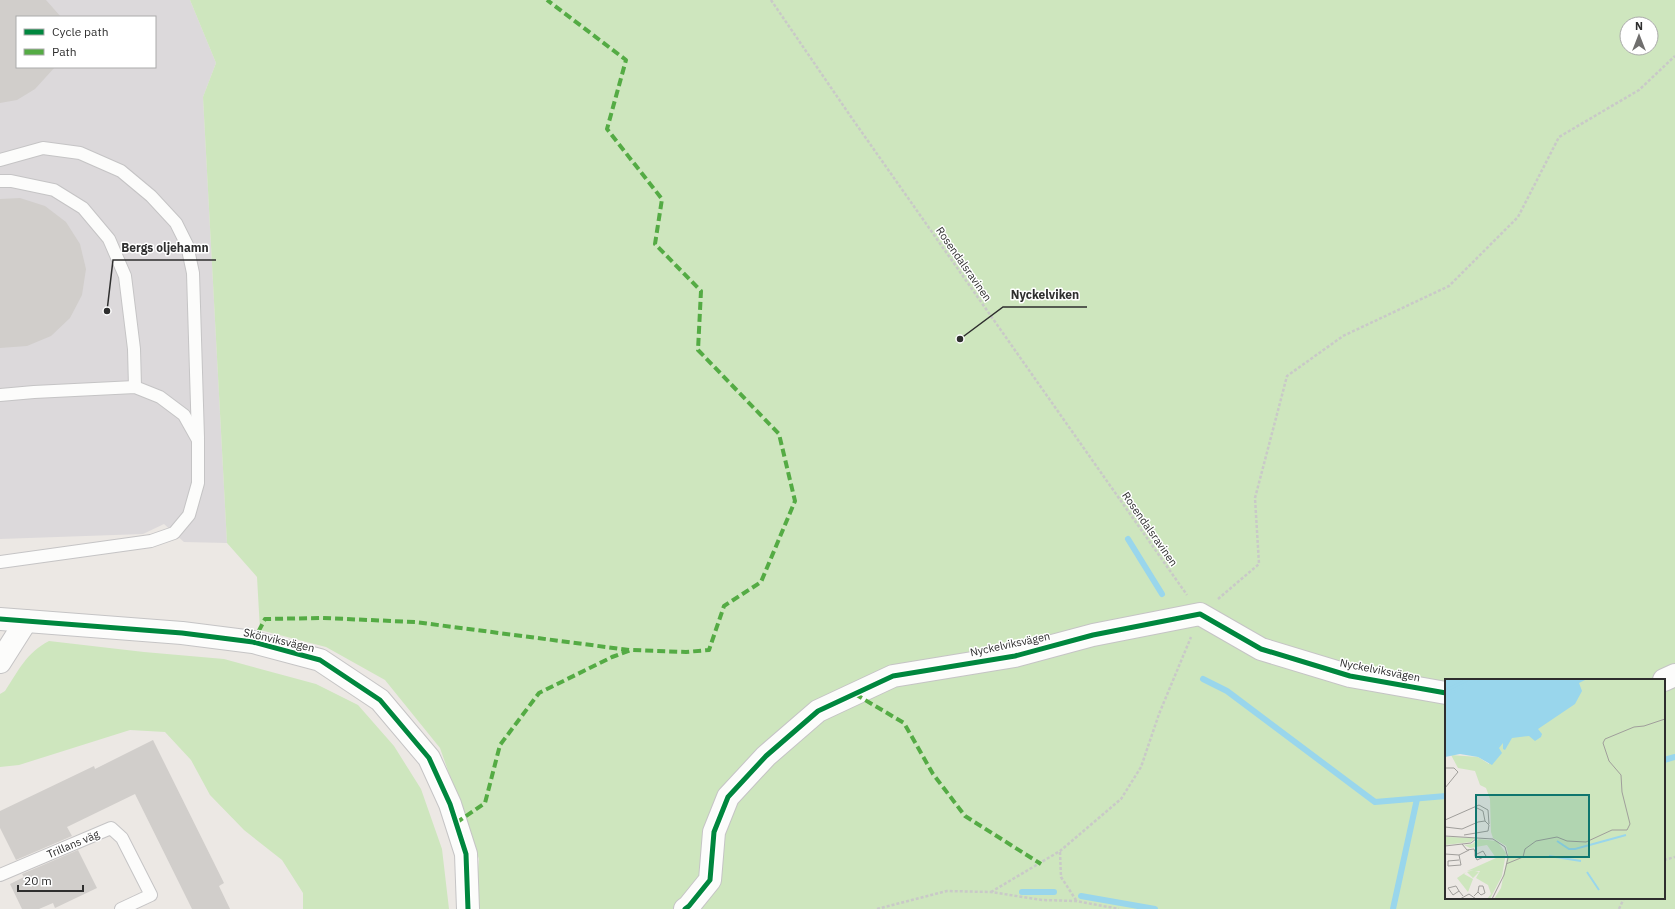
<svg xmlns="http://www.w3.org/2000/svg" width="1675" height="909" font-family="'IBM Plex Sans',sans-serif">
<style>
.industrial{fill:#dcd9db;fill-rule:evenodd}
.green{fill:#cee6be;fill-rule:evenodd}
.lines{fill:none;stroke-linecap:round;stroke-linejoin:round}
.stream{stroke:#99d6ec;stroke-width:6}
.building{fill:#d1cecb}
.service-casing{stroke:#c5c4c5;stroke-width:14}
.minor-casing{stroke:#c5c4c5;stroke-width:24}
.tertiary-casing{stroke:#c5c4c5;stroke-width:24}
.path{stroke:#c9c9c8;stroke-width:2.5;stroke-dasharray:3 2;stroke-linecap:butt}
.service{stroke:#fcfcfb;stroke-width:12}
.minor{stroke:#fcfcfb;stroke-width:22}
.tertiary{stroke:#fcfcfb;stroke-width:22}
.quiet{stroke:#54ab44;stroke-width:4;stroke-dasharray:8 4;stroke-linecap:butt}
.cycleway-casing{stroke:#fff;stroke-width:8}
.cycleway{stroke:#00873e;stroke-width:5}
.labels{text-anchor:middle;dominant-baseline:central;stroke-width:3;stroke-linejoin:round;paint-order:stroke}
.street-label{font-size:11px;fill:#2e2e2e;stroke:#fff}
.inset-river{fill:none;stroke:#99d6ec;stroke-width:2}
.inset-road{fill:none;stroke:#a09e9b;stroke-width:1}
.view{fill:#0f766e;fill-opacity:0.15;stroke:#0f766e;stroke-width:2}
.inset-edge{fill:none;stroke:#2e2e2e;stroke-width:2}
.leader{fill:none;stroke:#2e2e2e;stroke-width:1.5}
.callout-dot{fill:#2e2e2e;stroke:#fff;stroke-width:1.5}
.callout-label{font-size:12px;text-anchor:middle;font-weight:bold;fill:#2e2e2e;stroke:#fff;stroke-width:3;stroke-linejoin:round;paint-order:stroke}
</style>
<rect width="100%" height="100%" fill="#ece8e4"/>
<!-- industrial -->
<path class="industrial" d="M0 0H190L216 63 203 97 227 543 184 542 164 524 143 534 0 539ZM17 17H155V67H17Z"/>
<!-- green -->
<g class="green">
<path d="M190 0H1675V909H475L479 859 440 748 385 680 326 647 260 630 257 577 227 543 203 97 216 63ZM1627 24H1651V48H1627ZM1446 680H1664V898H1446Z"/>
<path d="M49 641 144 652 224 659 316 684 358 705 394 746 421 789 442 849 449 909H303V893L282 860 244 830 210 795 191 760 165 732 130 730 19 765 0 767V694L5 691C19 670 26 653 49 641Z"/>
</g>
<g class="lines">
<!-- stream -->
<g class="stream">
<path d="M1128 539 1162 594"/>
<path d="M1203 679 1227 691 1375 802 1446 796"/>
<path d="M1664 760 1675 757"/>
<path d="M1022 892H1054"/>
<path d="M1081 896 1155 909"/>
<path d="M1393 909 1417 799"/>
</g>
</g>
<!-- building -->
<g class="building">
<path d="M0 0H46L61 17H17V67H55L35 89 17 100 0 103Z"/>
<path d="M20 198 45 206 66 222 80 244 86 269 82 295 70 318 51 336 27 346 0 348V199Z"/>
<path d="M153 740 224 883 219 886 230 909H192L135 794 67 827 72 836 16 860 0 828V811L94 766 95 769Z"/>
<path d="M78 850 97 888 55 908 53 903 39 909H22L10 884 24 877 22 874Z"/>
</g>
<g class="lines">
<defs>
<g id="service">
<path d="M0 160 43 148 80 153 121 171 151 196 176 223 187 245 193 273 198 438"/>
<path d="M0 181H11L54 190 83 208 109 239 125 276 134 349 135 387"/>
<path d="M0 395 34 392 135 387 160 397 184 415 198 440V483L189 515 174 533 151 541 0 562"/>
<path d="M0 875 111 828 122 838 151 895 121 909"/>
</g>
<g id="minor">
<path d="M0 662 26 621"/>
<path d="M1664 680 1675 675"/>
<path d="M685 909 689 906 710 880 714 832 728 797 766 756 818 711 893 676 1015 656 1093 635 1200 614 1261 649 1350 676 1446 693"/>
</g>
<path id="tertiary" d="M0 619 182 633 253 642 320 660 380 700 429 758 450 804 466 854 468 909"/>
</defs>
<!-- service casing -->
<use href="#service" class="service-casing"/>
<!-- minor casing -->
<use href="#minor" class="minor-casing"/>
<!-- tertiary casing -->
<use href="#tertiary" class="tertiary-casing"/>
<!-- path -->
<g class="path">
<path d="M771 0 849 114 1187 595"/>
<path d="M1218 599 1259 564 1255 498 1287 376 1343 336 1449 286 1518 217 1559 137 1639 90 1675 56"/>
<path d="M1060 852 1061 877 1076 900"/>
<path d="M1664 860 1675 857"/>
<path d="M991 892 1060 851 1121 799 1141 767 1159 714 1191 637"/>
<path d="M877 909 947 891 991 892 1042 900 1076 901 1119 909"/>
<path d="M1619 909 1624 898"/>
</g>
<!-- service -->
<use href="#service" class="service"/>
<!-- minor -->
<use href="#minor" class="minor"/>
<!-- tertiary -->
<use href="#tertiary" class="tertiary"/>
<!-- quiet -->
<g class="quiet">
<path d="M253 642 265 619 323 618 415 622 629 650"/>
<path d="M855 694 904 723 933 774 965 816 1041 864"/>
<path d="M456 823 485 803 500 745 539 693 612 657 631 650 686 652 709 650 724 606 761 582 795 501 779 434 698 350 701 291 655 244 662 199 607 129 626 60 547 0"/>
</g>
<defs>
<g id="cycleway">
<path d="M0 619 182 633 253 642 320 660 380 700 429 758 450 804 466 854 468 909"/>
<path d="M685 909 689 906 710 880 714 832 728 797 766 756 818 711 893 676 1015 656 1093 635 1200 614 1261 649 1350 676 1446 693"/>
</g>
</defs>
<!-- cycleway casing -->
<use href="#cycleway" class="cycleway-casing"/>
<!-- cycleway -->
<use href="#cycleway" class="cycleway"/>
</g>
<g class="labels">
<!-- street labels -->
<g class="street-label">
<text transform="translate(964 264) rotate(55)">Rosendalsravinen</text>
<text transform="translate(1150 529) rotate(55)">Rosendalsravinen</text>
<text transform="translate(279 640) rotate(13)">Skönviksvägen</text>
<text transform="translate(1010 644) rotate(-12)">Nyckelviksvägen</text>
<text transform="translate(1380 670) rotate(11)">Nyckelviksvägen</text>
<text transform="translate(73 844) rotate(-23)">Trillans väg</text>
</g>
</g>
<!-- overview -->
<g transform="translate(1445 679)">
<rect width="220" height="220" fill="#ece8e4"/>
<path d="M48 0H220V220H49L56 209 63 174 61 167 48 159 46 153 45 120 41 109 35 106 30 92 13 89 6 76 33 78 44 85ZM0 158H4L30 159 26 163 0 166ZM34 160 52 162 61 174 57 197 45 220H42L46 215 43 206 31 199 35 192H30L34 193 28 199 22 193 29 191 22 192 51 179 42 166 25 169 19 166 27 165ZM21 193 19 195 28 200 23 213 12 199Z" fill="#cee6be"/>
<path d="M0 0H142L134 4 137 12 130 25 93 50 97 55 96 58 90 62 84 57 67 59 60 71 58 70V64L54 69 57 74 47 86 33 78 15 75 0 78Z" fill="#99d6ec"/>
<path class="inset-river" d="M0 12 24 0M0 17 36 0M112 162 124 170H130L181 156M104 177 136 182M142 193 154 211"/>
<path class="inset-road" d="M0 89H9L13 93 0 109M30 128 38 132 40 142M0 141 34 126 43 131 44 145M0 148 17 150 33 143 40 142 44 146 43 152 19 156M0 157 48 160 60 168 63 179 59 196 47 220M17 165 22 171 29 170 30 173V177L32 181 41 177 38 172 30 176M0 167 26 164 32 159M0 175 14 176M14 181 3 182V187L16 186 14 176 24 171M61 185 78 178 80 170 91 162 112 158 122 162 141 163 167 151H182L185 145 177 113 176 96 164 82 158 64 160 60 189 48 199 47 220 40M14 212 11 207 3 209 8 216 14 212 18 217M29 217 33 213 34 207H38L40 214 36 216 33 213M15 220 24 215 31 220"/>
<path class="view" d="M31 116H144V178H31Z"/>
<rect width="220" height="220" class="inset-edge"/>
</g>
<!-- callouts -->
<path class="leader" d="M107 311L113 260H216M960 339L1003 307H1087"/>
<g class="callout-dot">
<circle cx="107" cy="311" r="4"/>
<circle cx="960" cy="339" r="4"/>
</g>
<g class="callout-label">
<text x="165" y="252">Bergs oljehamn</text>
<text x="1045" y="299">Nyckelviken</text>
</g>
<!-- legend -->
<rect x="16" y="16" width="140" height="52" fill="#ffffff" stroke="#ababab"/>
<rect x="24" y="29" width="20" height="6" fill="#00873e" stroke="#ababab"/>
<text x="52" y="36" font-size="12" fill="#2e2e2e">Cycle path</text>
<rect x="24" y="49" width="20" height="6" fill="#54ab44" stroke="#ababab"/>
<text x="52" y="56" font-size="12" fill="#2e2e2e">Path</text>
<!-- north arrow -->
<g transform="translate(1639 36)"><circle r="19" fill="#ffffff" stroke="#ababab"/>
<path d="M0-3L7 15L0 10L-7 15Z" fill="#706f6e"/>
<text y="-6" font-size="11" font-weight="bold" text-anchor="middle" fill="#2e2e2e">N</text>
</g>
<!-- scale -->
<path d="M18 885v6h65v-6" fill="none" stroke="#2e2e2e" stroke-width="2"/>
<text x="24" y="885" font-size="12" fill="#2e2e2e" stroke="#ffffff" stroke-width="3" paint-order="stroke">20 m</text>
</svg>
